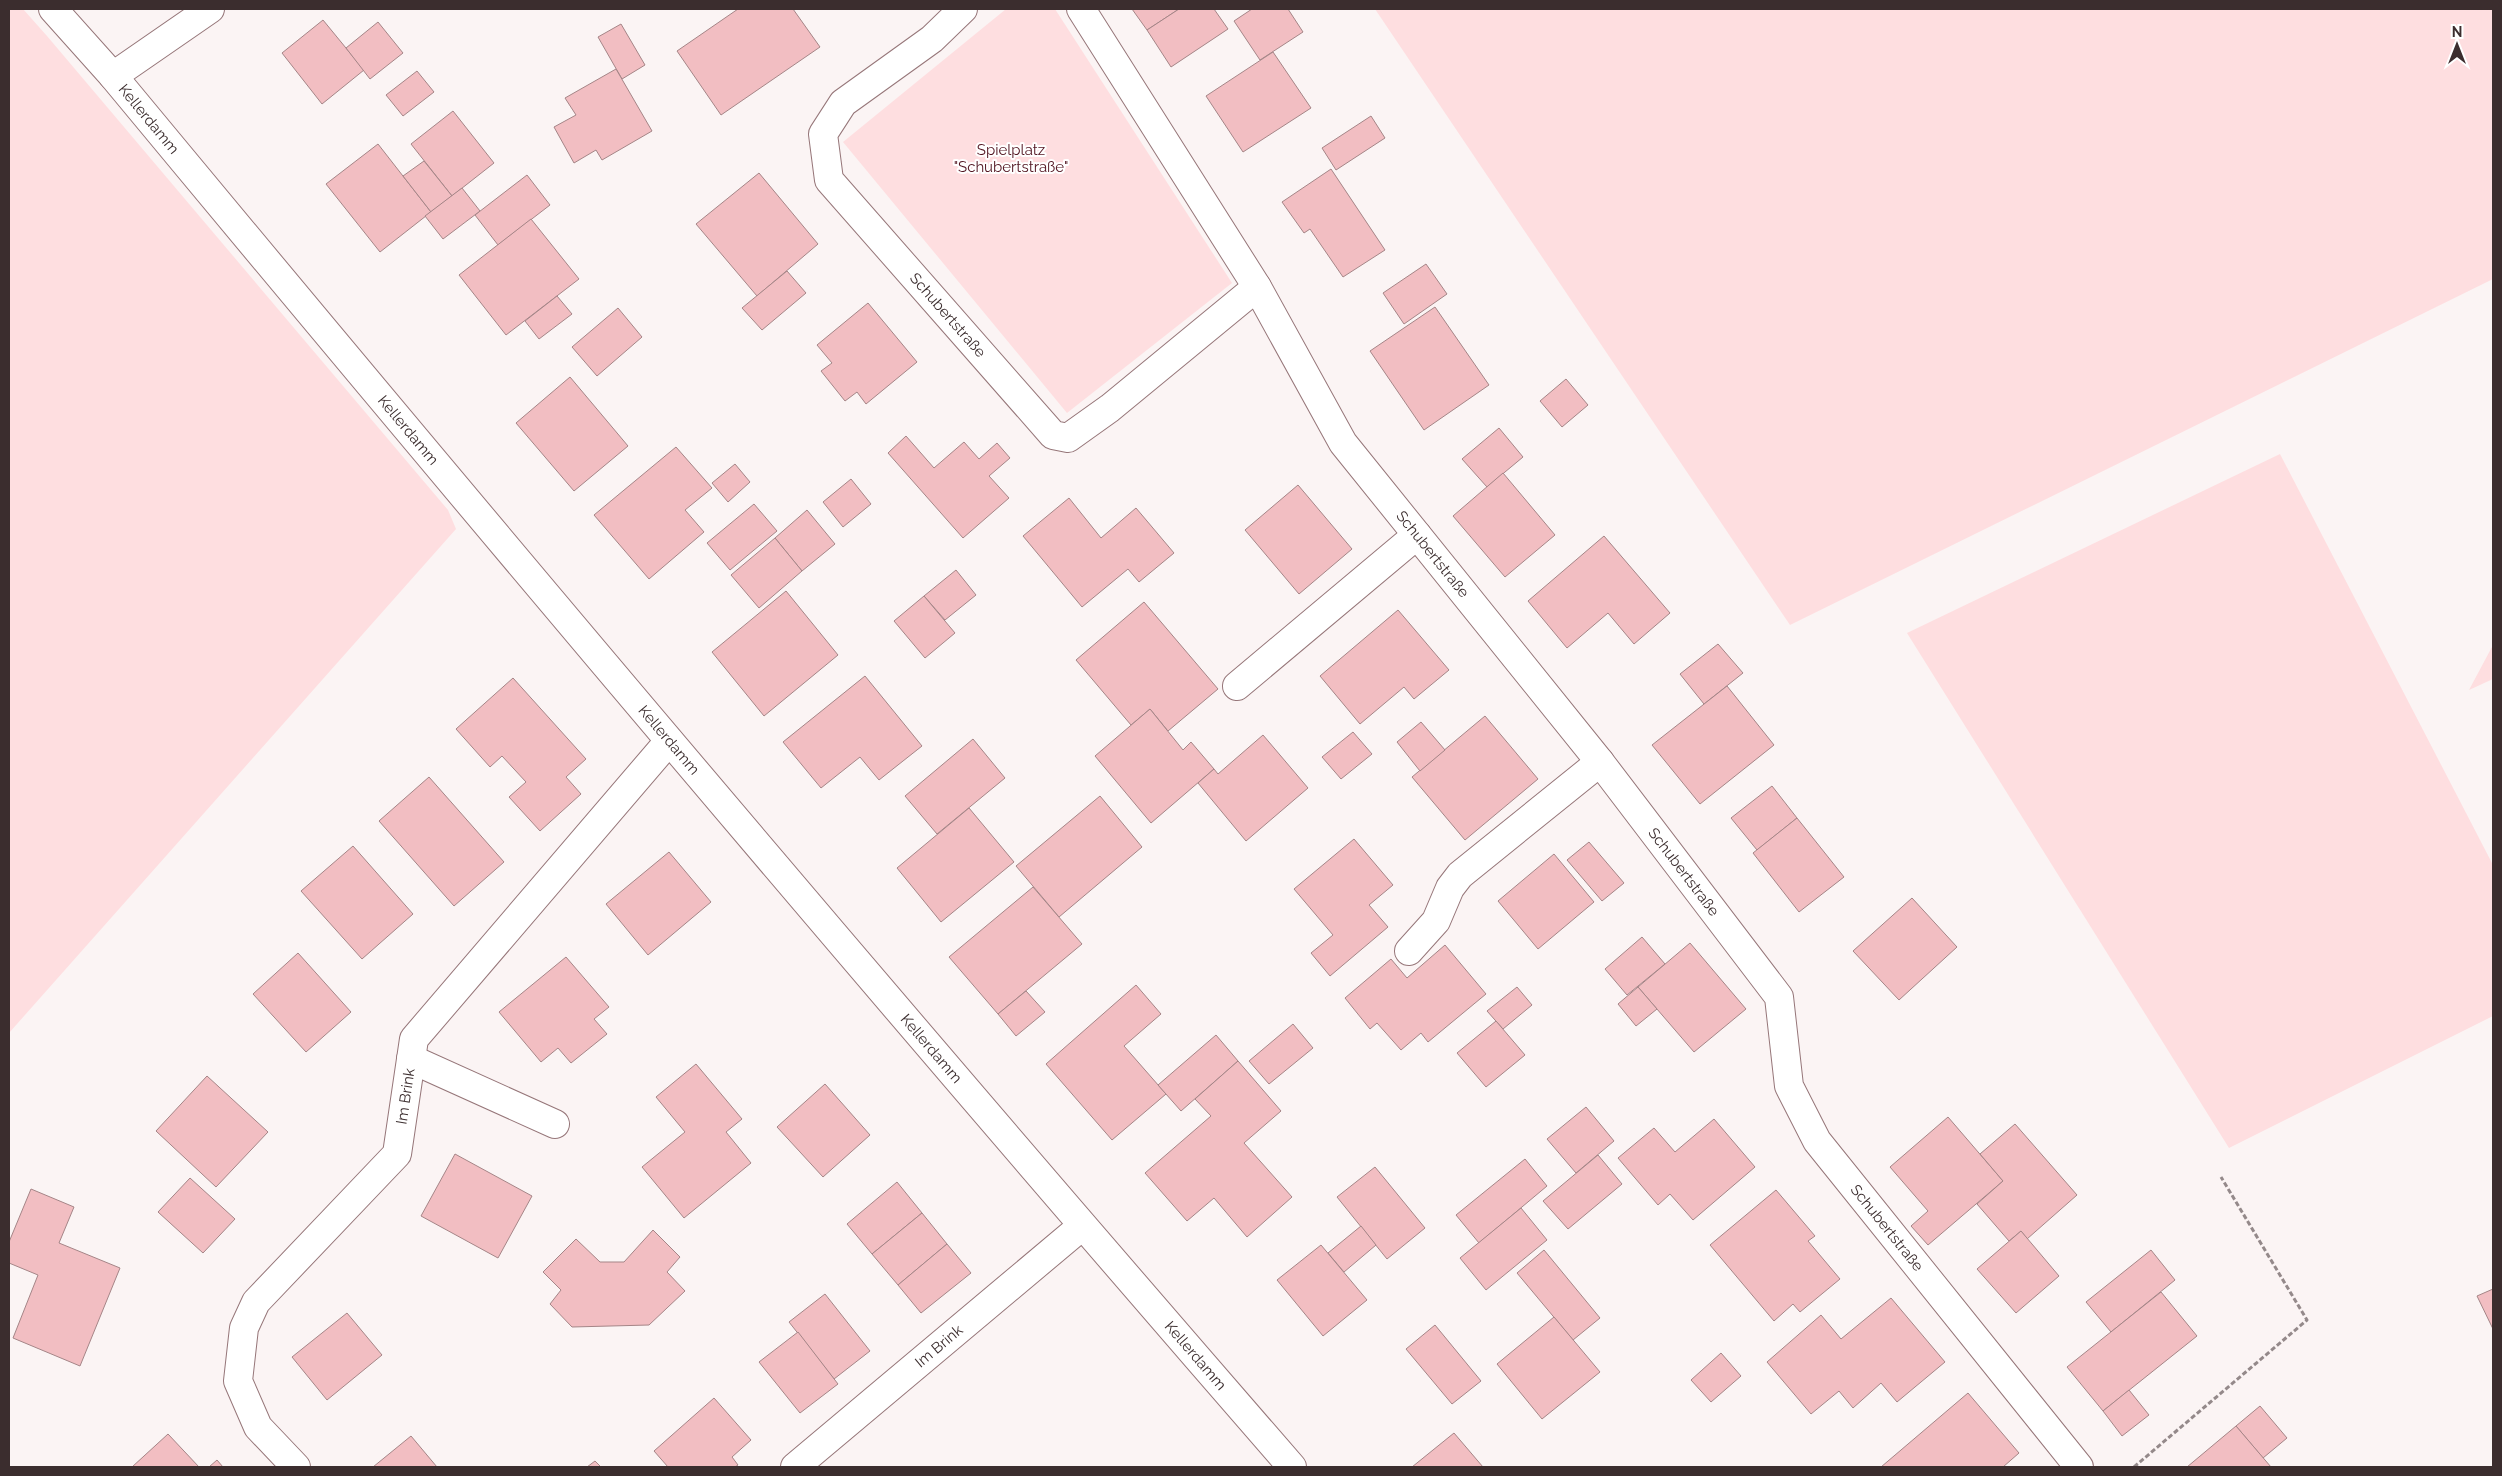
<svg xmlns="http://www.w3.org/2000/svg" width="2502" height="1476" font-family="Raleway,sans-serif">
<style>
.green{fill:#fedee0}
.building{fill:#f2bec2;stroke:#a58587}
.lines{fill:none;stroke-linecap:round;stroke-linejoin:round}
.minor-casing{stroke:#967679;stroke-width:30}
.path{stroke:#94898a;stroke-width:3;stroke-dasharray:5 2.5;stroke-linecap:butt}
.minor{stroke:#fff;stroke-width:28}
.labels{text-anchor:middle;dominant-baseline:central;stroke-width:4;stroke-linejoin:round;paint-order:stroke}
.street-label{font-size:15px;fill:#3b2d2e;stroke:#fff}
.park-label{font-size:15px;fill:#511420;stroke:#fff}
</style>
<rect width="100%" height="100%" fill="#fbf4f4"/>
<!-- green -->
<g class="green">
<path d="M9 9H23L47 36 448 510 456 529 9 1033Z"/>
<path d="M1006 9H1055L1232 283 1067 413 843 142Z"/>
<path d="M1375 9H2493V279L1790 625Z"/>
<path d="M2280 454 2493 865V1016L2229 1148 1907 633Z"/>
<path d="M2493 645V679L2469 690Z"/>
</g>
<!-- building -->
<g class="building">
<path d="M738 9H793L820 47 721 115 677 51Z"/>
<path d="M1132 9H1179L1147 30Z"/>
<path d="M1179 9H1214L1228 29 1171 67 1147 30Z"/>
<path d="M1252 9H1288L1303 32 1260 60 1234 21Z"/>
<path d="M323 20 364 70 322 104 282 53Z"/>
<path d="M378 22 403 53 370 79 346 48Z"/>
<path d="M621 24 645 65 622 79 598 37Z"/>
<path d="M1273 52 1311 108 1243 152 1206 96Z"/>
<path d="M616 69 652 131 602 160 596 150 574 163 554 127 576 115 565 98Z"/>
<path d="M417 71 434 92 403 116 386 95Z"/>
<path d="M453 111 494 163 452 196 411 144Z"/>
<path d="M1371 116 1385 138 1336 170 1322 148Z"/>
<path d="M378 144 431 212 380 252 326 184Z"/>
<path d="M424 161 452 196 431 212 403 176Z"/>
<path d="M1331 169 1385 250 1343 277 1310 229 1304 233 1282 202Z"/>
<path d="M759 173 818 244 757 296 696 224Z"/>
<path d="M527 175 550 205 498 245 475 215Z"/>
<path d="M462 188 480 211 443 239 425 216Z"/>
<path d="M531 219 579 279 506 335 459 275Z"/>
<path d="M1426 264 1447 294 1404 324 1383 293Z"/>
<path d="M787 271 806 293 762 330 742 308Z"/>
<path d="M557 296 572 314 539 339 525 321Z"/>
<path d="M868 303 917 362 866 404 857 392 845 401 821 371 832 363 817 345Z"/>
<path d="M1435 307 1489 385 1424 430 1370 351Z"/>
<path d="M618 308 642 337 597 376 572 347Z"/>
<path d="M570 377 628 446 574 491 516 423Z"/>
<path d="M1566 379 1588 405 1562 427 1540 401Z"/>
<path d="M1499 428 1523 457 1487 487 1462 459Z"/>
<path d="M906 436 934 468 964 442 979 459 997 443 1010 458 989 476 1009 498 963 538 888 453Z"/>
<path d="M676 447 712 488 685 510 704 532 649 579 594 515Z"/>
<path d="M735 464 750 482 728 502 712 483Z"/>
<path d="M1503 473 1555 535 1505 577 1453 516Z"/>
<path d="M851 479 871 504 843 527 823 502Z"/>
<path d="M1298 485 1352 549 1299 594 1245 530Z"/>
<path d="M1069 498 1101 538 1136 508 1174 553 1139 582 1128 569 1082 607 1023 536Z"/>
<path d="M754 504 777 531 730 570 707 543Z"/>
<path d="M807 510 835 544 802 571 775 538Z"/>
<path d="M1604 536 1670 613 1634 644 1608 613 1567 648 1528 601Z"/>
<path d="M775 538 802 571 759 608 731 575Z"/>
<path d="M956 570 976 595 945 620 924 596Z"/>
<path d="M786 591 838 655 764 716 712 652Z"/>
<path d="M924 596 955 633 925 658 894 621Z"/>
<path d="M1144 602 1218 689 1168 731 1150 709 1131 725 1076 660Z"/>
<path d="M1398 610 1449 670 1414 699 1404 687 1360 724 1320 676Z"/>
<path d="M1718 644 1743 673 1704 704 1680 674Z"/>
<path d="M865 676 922 746 879 780 860 757 821 788 783 742Z"/>
<path d="M513 678 586 759 566 777 581 794 540 831 509 797 526 782 502 756 490 767 456 729Z"/>
<path d="M1727 686 1774 745 1700 804 1652 745Z"/>
<path d="M1150 709 1183 750 1191 742 1214 769 1151 823 1095 756Z"/>
<path d="M1485 716 1538 779 1465 840 1412 777Z"/>
<path d="M1421 722 1445 750 1420 771 1397 742Z"/>
<path d="M1353 732 1372 754 1341 779 1322 757Z"/>
<path d="M1263 735 1308 788 1246 841 1198 783 1214 769 1218 774Z"/>
<path d="M973 739 1005 778 937 834 905 796Z"/>
<path d="M429 777 504 862 454 906 379 821Z"/>
<path d="M1772 786 1797 818 1757 850 1731 818Z"/>
<path d="M1100 796 1142 847 1059 917 1016 866Z"/>
<path d="M969 808 1014 862 941 922 897 868Z"/>
<path d="M1797 818 1844 877 1799 912 1753 853Z"/>
<path d="M1354 839 1393 885 1369 905 1388 927 1330 976 1311 953 1333 935 1294 889Z"/>
<path d="M1589 842 1624 883 1602 901 1567 860Z"/>
<path d="M353 846 413 914 362 959 301 891Z"/>
<path d="M669 852 711 902 648 955 606 904Z"/>
<path d="M1554 854 1594 902 1538 949 1498 901Z"/>
<path d="M1033 887 1082 944 998 1014 949 957Z"/>
<path d="M1912 898 1957 947 1899 1000 1853 951Z"/>
<path d="M1642 937 1665 964 1627 995 1605 969Z"/>
<path d="M1690 943 1746 1009 1694 1052 1638 987Z"/>
<path d="M1445 945 1486 994 1428 1042 1421 1033 1401 1050 1377 1023 1370 1029 1345 998 1391 959 1407 978Z"/>
<path d="M298 953 351 1012 306 1052 253 994Z"/>
<path d="M566 957 609 1007 594 1019 607 1034 571 1063 558 1048 541 1062 499 1012Z"/>
<path d="M1136 985 1161 1014 1124 1046 1166 1094 1112 1140 1046 1064Z"/>
<path d="M1517 987 1532 1005 1503 1029 1487 1011Z"/>
<path d="M1638 987 1657 1009 1636 1026 1618 1004Z"/>
<path d="M1026 991 1045 1012 1016 1036 998 1014Z"/>
<path d="M1496 1021 1525 1055 1486 1087 1457 1053Z"/>
<path d="M1293 1024 1313 1048 1269 1084 1249 1061Z"/>
<path d="M1216 1035 1238 1061 1181 1111 1158 1085Z"/>
<path d="M1238 1061 1281 1111 1244 1143 1292 1197 1247 1237 1214 1198 1187 1221 1145 1173 1211 1116 1195 1099Z"/>
<path d="M696 1064 742 1119 726 1132 751 1163 684 1218 642 1167 685 1132 656 1097Z"/>
<path d="M207 1076 268 1132 216 1187 156 1131Z"/>
<path d="M825 1084 870 1135 823 1177 777 1127Z"/>
<path d="M1586 1107 1614 1141 1576 1173 1547 1139Z"/>
<path d="M1948 1117 2003 1181 1928 1245 1911 1226 1928 1211 1890 1167Z"/>
<path d="M1714 1119 1755 1167 1693 1220 1670 1194 1658 1205 1618 1158 1654 1128 1675 1152Z"/>
<path d="M2015 1124 2077 1195 2027 1239 2021 1231 2009 1241 1977 1204 2003 1181 1980 1154Z"/>
<path d="M455 1154 532 1196 498 1258 421 1216Z"/>
<path d="M1598 1155 1622 1184 1568 1229 1543 1201Z"/>
<path d="M1525 1159 1547 1186 1479 1243 1456 1215Z"/>
<path d="M1375 1167 1425 1228 1387 1259 1337 1197Z"/>
<path d="M190 1178 235 1219 203 1253 158 1212Z"/>
<path d="M897 1182 922 1213 872 1254 847 1224Z"/>
<path d="M31 1189 74 1207 59 1243 120 1268 80 1366 13 1338 38 1275 9 1263V1242Z"/>
<path d="M1776 1190 1815 1236 1808 1241 1840 1279 1800 1312 1793 1304 1774 1321 1710 1245Z"/>
<path d="M1521 1208 1547 1240 1486 1290 1460 1258Z"/>
<path d="M922 1213 947 1244 898 1285 872 1254Z"/>
<path d="M1361 1226 1376 1245 1344 1272 1328 1253Z"/>
<path d="M653 1230 680 1257 667 1272 685 1291 649 1325 572 1327 550 1304 561 1290 543 1272 576 1239 600 1262H624Z"/>
<path d="M2021 1231 2059 1276 2016 1313 1977 1269Z"/>
<path d="M947 1244 971 1273 921 1313 898 1285Z"/>
<path d="M1321 1245 1367 1300 1323 1336 1277 1280Z"/>
<path d="M1544 1250 1600 1318 1573 1340 1517 1273Z"/>
<path d="M2151 1250 2175 1280 2111 1332 2086 1302Z"/>
<path d="M2493 1289V1329L2477 1296Z"/>
<path d="M2161 1292 2197 1336 2103 1411 2067 1367Z"/>
<path d="M825 1294 870 1351 834 1379 789 1322Z"/>
<path d="M1891 1298 1945 1362 1897 1402 1881 1383 1853 1408 1839 1391 1811 1414 1767 1362 1821 1315 1841 1339Z"/>
<path d="M347 1313 382 1355 327 1400 292 1357Z"/>
<path d="M1554 1317 1600 1372 1542 1419 1497 1364Z"/>
<path d="M1435 1325 1481 1381 1452 1404 1406 1349Z"/>
<path d="M798 1332 838 1384 800 1413 759 1362Z"/>
<path d="M1721 1353 1741 1376 1711 1402 1691 1380Z"/>
<path d="M2129 1390 2149 1415 2122 1436 2103 1411Z"/>
<path d="M1968 1393 2019 1453 2003 1467H1881Z"/>
<path d="M714 1398 751 1440 732 1457 738 1465 735 1467H668L654 1451Z"/>
<path d="M2260 1406 2287 1438 2263 1458 2236 1426Z"/>
<path d="M2236 1426 2271 1467H2187Z"/>
<path d="M1454 1433 1483 1467H1412Z"/>
<path d="M168 1434 199 1467H132Z"/>
<path d="M411 1436 437 1467H373Z"/>
<path d="M217 1460 223 1467H209Z"/>
<path d="M595 1461 601 1467H587Z"/>
</g>
<g class="lines">
<defs>
<g id="minor">
<path id="s1" d="M53 9 113 76C501 544 893 1008 1292 1467"/>
<path id="s2" d="M963 9 932 39 843 103 823 134 829 180 1053 435 1068 438 1110 408 1257 287"/>
<path id="s3" d="M1081 9 1257 287 1343 443 1600 762 1779 997 1789 1086 1817 1141 2079 1467"/>
<path d="M113 76 210 9"/>
<path d="M1237 686 1417 535"/>
<path d="M1409 951 1436 921 1450 888 1460 875 1600 762"/>
<path d="M411 1059 555 1124"/>
<path id="s4" d="M296 1467 258 1427 238 1381 244 1328 256 1302 397 1154 414 1039 669 741"/>
<path id="s5" d="M795 1467 1082 1226"/>
</g>
</defs>
<!-- minor casing -->
<use href="#minor" class="minor-casing"/>
<!-- path -->
<path class="path" d="M2134 1467 2307 1320 2221 1177"/>
<!-- minor -->
<use href="#minor" class="minor"/>
</g>
<g class="labels">
<!-- street labels -->
<g class="street-label">
<text stroke="none"><textPath href="#s1" startOffset="146">Kellerdamm</textPath></text>
<text stroke="none"><textPath href="#s2" startOffset="416">Schubertstraße</textPath></text>
<text stroke="none"><textPath href="#s1" startOffset="551">Kellerdamm</textPath></text>
<text stroke="none"><textPath href="#s3" startOffset="650">Schubertstraße</textPath></text>
<text stroke="none"><textPath href="#s1" startOffset="956">Kellerdamm</textPath></text>
<text stroke="none"><textPath href="#s3" startOffset="1055">Schubertstraße</textPath></text>
<text stroke="none"><textPath href="#s1" startOffset="1361">Kellerdamm</textPath></text>
<text stroke="none"><textPath href="#s4" startOffset="450">Im Brink</textPath></text>
<text stroke="none"><textPath href="#s3" startOffset="1475">Schubertstraße</textPath></text>
<text stroke="none"><textPath href="#s5" startOffset="188">Im Brink</textPath></text>
<text stroke="none"><textPath href="#s1" startOffset="1766">Kellerdamm</textPath></text>
</g>
<!-- park labels -->
<g class="park-label">
<text x="1011" y="150">Spielplatz<tspan x="1011" dy="17">"Schubertstraße"</tspan></text>
</g>
</g>
<!-- border -->
<rect width="2502" height="1476" fill="none" stroke="#3b2d2e" stroke-width="20"/>
<!-- north arrow -->
<g transform="translate(2457 45)" stroke="#ffffff" stroke-width="4" paint-order="stroke">
<path d="M0-4L9 19L0 12L-9 19Z" fill="#3b2d2e"/>
<text y="-8" font-size="14" font-weight="bold" text-anchor="middle" fill="#3b2d2e">N</text>
</g>
</svg>
